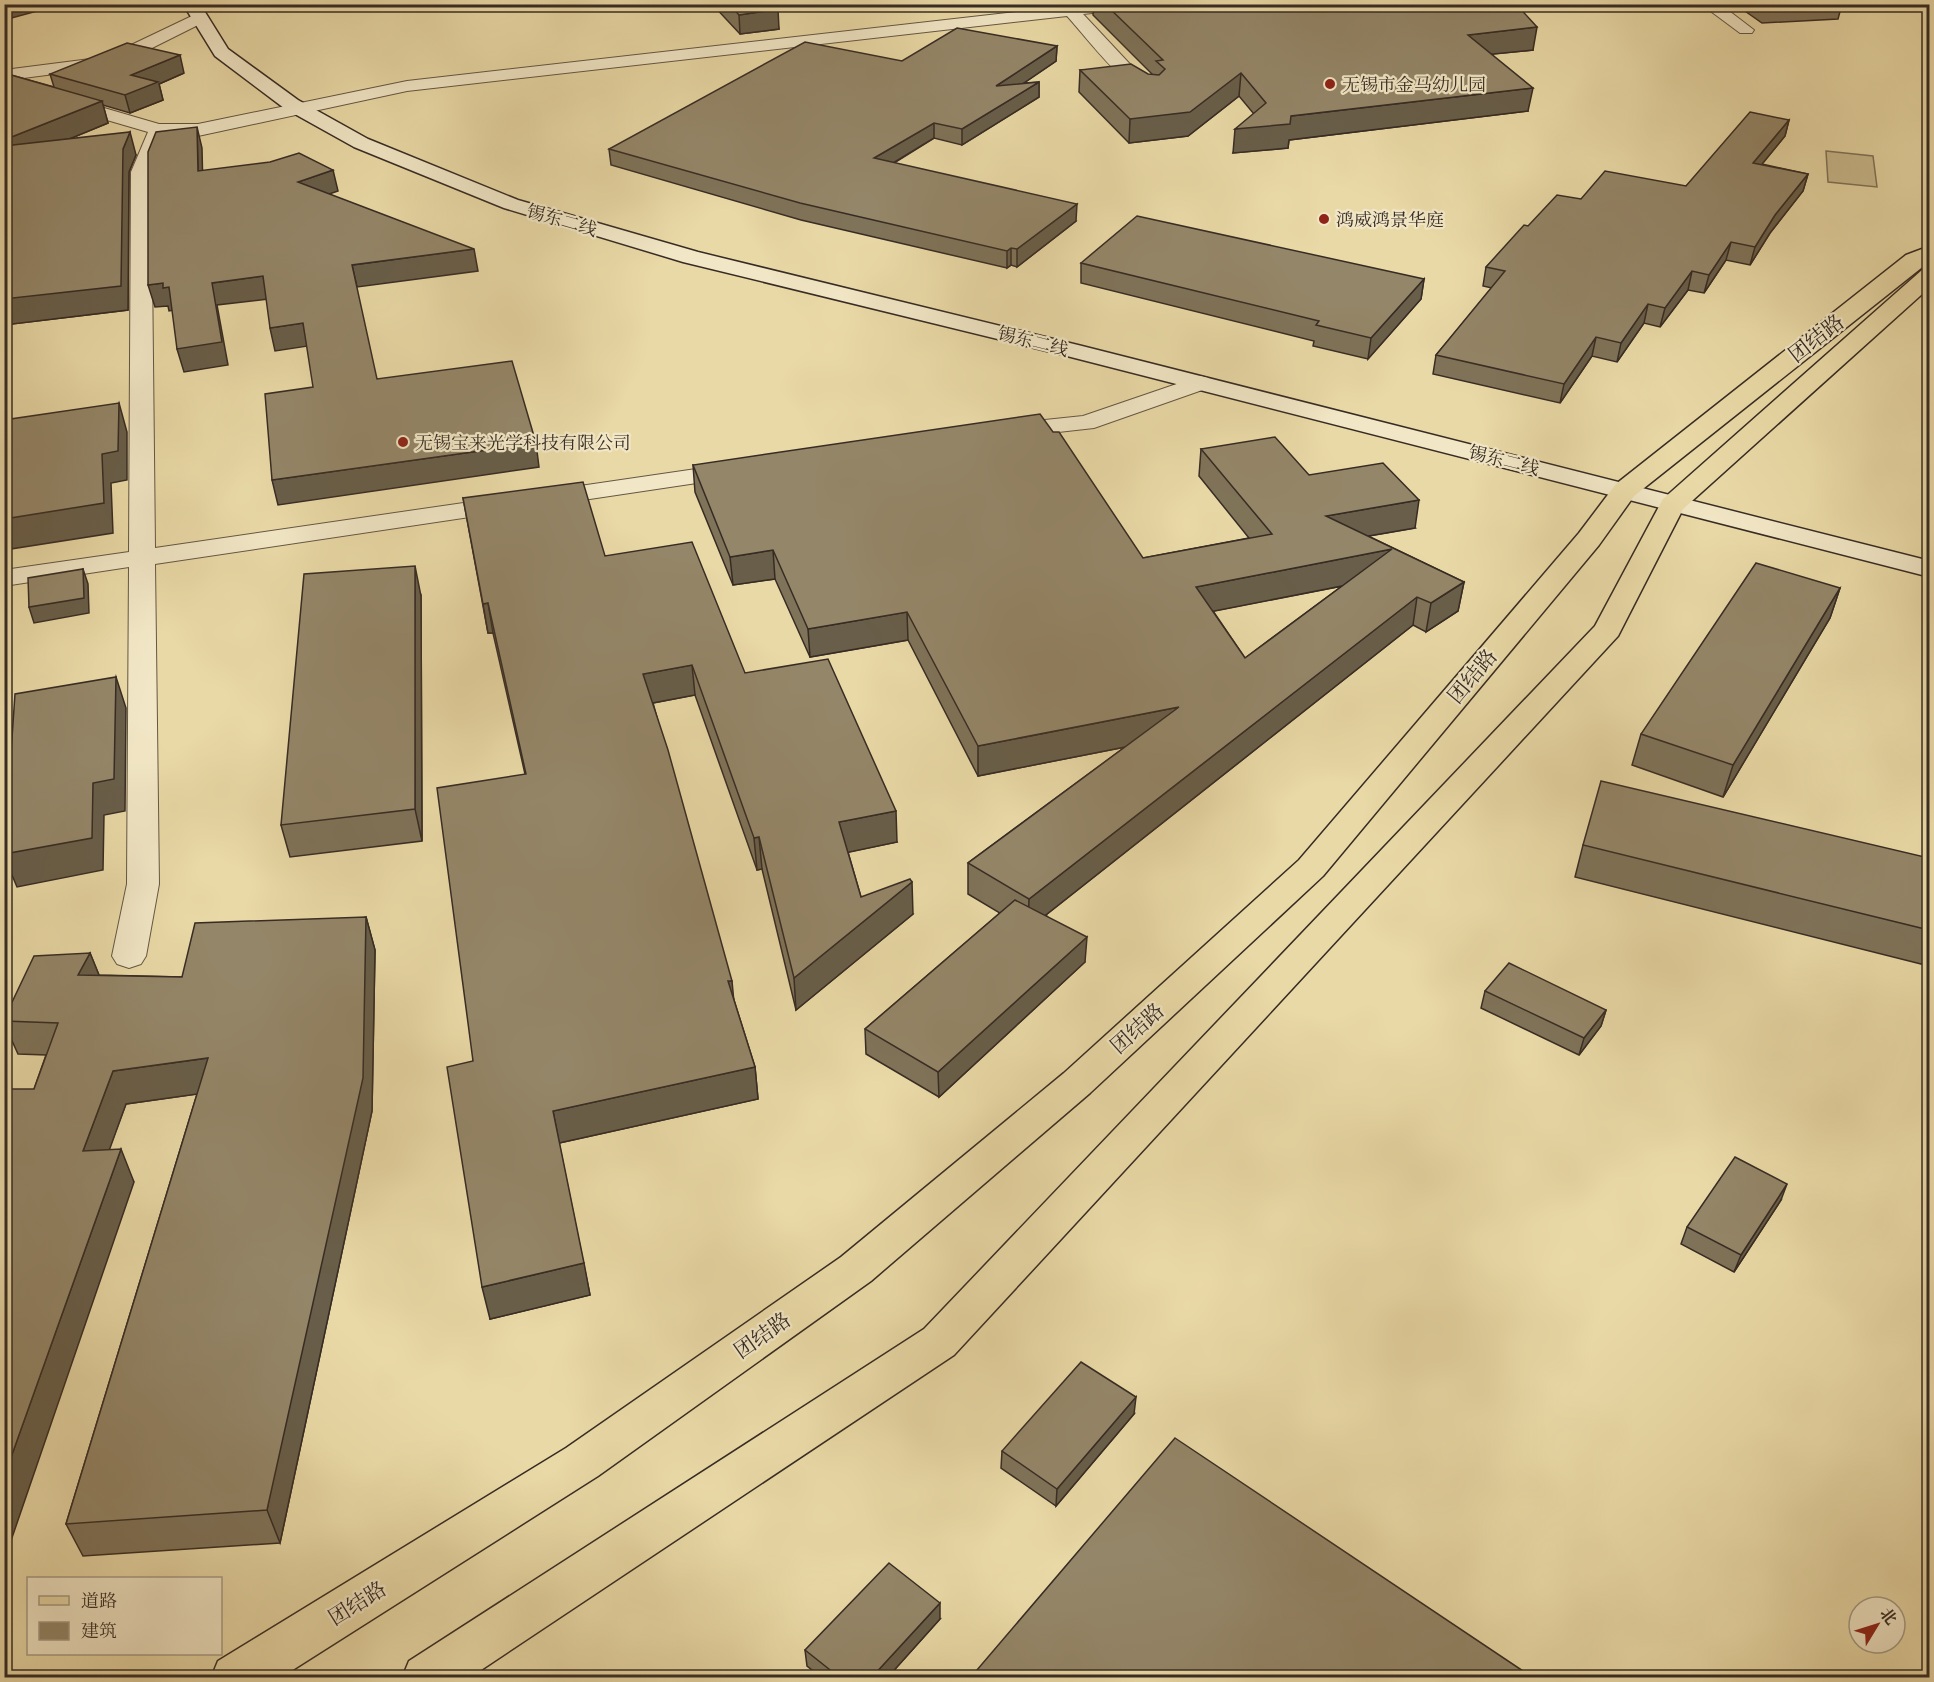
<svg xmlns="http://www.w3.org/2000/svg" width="1934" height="1682" font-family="'EB Garamond','Noto Serif SC',serif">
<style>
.green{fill:#cbbc90;stroke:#81745a;stroke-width:1.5}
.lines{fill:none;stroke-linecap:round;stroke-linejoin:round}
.street-casing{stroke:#645744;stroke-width:2}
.secondary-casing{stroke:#372c24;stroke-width:3}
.primary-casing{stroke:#372c24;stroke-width:3}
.street{fill:#f1e6c5;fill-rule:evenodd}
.secondary{fill:#f1e6c5;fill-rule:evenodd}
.primary{fill:#e9d9a6;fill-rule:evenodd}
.wall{fill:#7f7359;stroke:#372c24;stroke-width:1.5;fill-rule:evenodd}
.shaded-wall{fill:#685e49;stroke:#372c24;stroke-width:1.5}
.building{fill:#948668;stroke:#372c24;stroke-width:1.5;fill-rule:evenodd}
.poi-dot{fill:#8f2418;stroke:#f1e6c5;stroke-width:2}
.labels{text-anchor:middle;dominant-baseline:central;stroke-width:4.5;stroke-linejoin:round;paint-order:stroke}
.far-poi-label{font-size:18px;fill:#372c24;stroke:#f1e6c5;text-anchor:start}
.far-street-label{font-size:18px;fill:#372c24;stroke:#f1e6c5}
.street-label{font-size:21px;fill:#372c24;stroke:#f1e6c5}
</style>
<rect width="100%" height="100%" fill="#e9d9a6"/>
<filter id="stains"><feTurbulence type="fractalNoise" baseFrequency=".00333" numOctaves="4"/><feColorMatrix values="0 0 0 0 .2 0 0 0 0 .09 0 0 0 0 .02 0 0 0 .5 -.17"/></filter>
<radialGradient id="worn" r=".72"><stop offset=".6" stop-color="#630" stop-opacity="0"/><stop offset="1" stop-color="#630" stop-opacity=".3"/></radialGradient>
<!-- green -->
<path class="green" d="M1826 151 1873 156 1877 187 1828 182Z"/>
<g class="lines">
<defs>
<g id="street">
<path d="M1057 4H1137L1129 9 1083 14 1142 77 1161 92 1158 96C1134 102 1084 34 1067 16L407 91 198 136 165 135 151 172 155 548 737 463 746 465 749 470 746 475 737 477 155 564 159 884 146 956 141 964 129 968 117 964 112 956 127 884 129 567 4 586V570L129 552 131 172 148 132 4 90V70L106 57 194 15H206L208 18 206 21 116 66 8 80 159 124H198L407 81 1059 7Z"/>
<path d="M1701 4H1720L1754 30 1752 33H1740Z"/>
<path d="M1200 376 1208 378 1212 383 1208 388 1094 428 1006 438 998 436 994 431 998 426 1006 424 1083 416Z"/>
</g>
<path id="secondary" d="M183 4H200L228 49 298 100 368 139 518 200 698 252 1082 346 1930 561V577L1067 356 683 262 504 208 354 147 284 108 215 56Z"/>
<g id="primary">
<path d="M1930 246V261L1634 496 1599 545 1323 876 1090 1093 871 1281 598 1476 280 1678H211L218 1661 566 1448 841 1257 1064 1073 1299 860 1579 533 1616 484 1906 255Z"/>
<path d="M1930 269V287L1683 509 1618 636 954 1355 469 1678H402L409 1661 924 1329 1595 626 1663 499 1922 270Z"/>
</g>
</defs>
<!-- street casing -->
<use href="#street" class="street-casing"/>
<!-- secondary casing -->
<use href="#secondary" class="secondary-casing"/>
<!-- primary casing -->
<use href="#primary" class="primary-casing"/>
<!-- street -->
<use href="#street" class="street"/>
<!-- secondary -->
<use href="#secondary" class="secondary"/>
<!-- primary -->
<use href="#primary" class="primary"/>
</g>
<!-- wall -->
<g class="wall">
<path d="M712 4H773L779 29 740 34Z"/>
<path d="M1094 4H1516L1533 50 1492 54 1528 111 1289 140 1288 148 1233 153 1254 114 1239 96 1188 136 1129 143 1079 92 1080 70 1153 75 1093 15Z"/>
<path d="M1735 4H1842L1838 19 1762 23Z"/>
<path d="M1057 46 1056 61 1024 83 1039 82V97L962 145 934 138 894 163 1076 221 1017 267 1011 265 1007 268 801 220 611 165 609 149 902 61Z"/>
<path d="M4 73 54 87 50 74 184 73 159 84 163 100 130 113 103 105 108 123 69 139 136 155 129 172 128 310 4 325Z"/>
<path d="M1789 120 1785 136 1762 164 1808 174 1803 191 1770 233 1750 265 1726 260 1704 293 1688 290 1660 327 1644 323 1617 362 1592 356 1560 403 1433 374 1436 355 1492 288 1483 286 1486 267 1528 226 1581 199 1686 186Z"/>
<path d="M1081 263 1424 279 1421 299 1368 359 1313 346 1314 341 1081 283Z"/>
<path d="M1201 449 1309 475 1415 528 1368 536 1464 582 1458 611 1426 632 1413 625 1046 915 1085 962 939 1097 866 1054 865 1029 1000 913 968 894V863L1125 747 978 776 908 640 810 657 775 579 733 585 695 492 693 465 1143 558 1249 538 1199 476ZM1342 586 1245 658 1213 611Z"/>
<path d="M463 498 605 556 745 673 897 842 848 852 861 897 913 914 796 1010 762 869 757 870 695 695 653 703 734 1000 755 1067 758 1099 559 1143 590 1295 490 1319 473 1061 525 774 493 633H488Z"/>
<path d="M1840 588 1830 618 1723 797 1632 765 1641 734Z"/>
<path d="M421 596 422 841 290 857 281 825Z"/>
<path d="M1583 845 1929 858V966L1575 877Z"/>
<path d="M366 917 375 950 372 1111 280 1543 83 1556 66 1524 197 1094 126 1104 109 1149 134 1182 34 1089 46 1055 18 1054 4 1023V1019L90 953 99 975 182 977Z"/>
<path d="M1485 991 1606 1010 1601 1026 1579 1055 1481 1008Z"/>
<path d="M1781 1200 1734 1272 1681 1244 1687 1227Z"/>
<path d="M1134 1414 1056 1506 1001 1468 1002 1451Z"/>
<path d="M940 1619 888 1677H821L807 1666 805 1650Z"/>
</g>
<!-- shaded-wall -->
<g class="shaded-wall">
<path d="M56 4V6L4 20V5Z"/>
<path d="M778 9 779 29 740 34 739 15Z"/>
<path d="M1537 27 1533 50 1464 57 1468 35Z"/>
<path d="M1057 46 1056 61 996 102V86Z"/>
<path d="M180 55 184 73 159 84 163 100 130 113 125 95 131 75Z"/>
<path d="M1241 73 1239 96 1188 136 1129 143 1130 119Z"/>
<path d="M1039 82V97L962 145V129Z"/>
<path d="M1533 88 1528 111 1289 140 1288 148 1233 153 1235 129 1291 116Z"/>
<path d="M102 101 108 123 4 166V140Z"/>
<path d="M1789 120 1785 136 1749 180 1753 163Z"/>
<path d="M934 123V138L875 174 874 158Z"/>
<path d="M197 127 202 148 203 192 198 171Z"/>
<path d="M130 132 136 155 129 172 128 310 4 325V299L123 149Z"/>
<path d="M333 170 338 191 303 203 298 182Z"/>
<path d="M1808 174 1803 191 1770 233 1750 265 1755 247 1775 215Z"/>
<path d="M1077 204 1076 221 1017 267V249Z"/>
<path d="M1731 242 1726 260 1704 293 1709 275Z"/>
<path d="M1011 248V265L1007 268V251Z"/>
<path d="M474 249 478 271 357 287 352 265Z"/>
<path d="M1692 271 1688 290 1660 327 1665 308Z"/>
<path d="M263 276 268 299 217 305 228 365 184 372 177 349 212 283Z"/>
<path d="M1424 279 1421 299 1368 359 1371 338Z"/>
<path d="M163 283 169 287 175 310 169 311 168 306 155 307 148 285Z"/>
<path d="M1648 304 1644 323 1617 362 1621 343Z"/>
<path d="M303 323 308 346 275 351 270 328Z"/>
<path d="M1596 337 1592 356 1560 403 1564 384Z"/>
<path d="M119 403 127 432V480L111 483 113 533 4 550V519L102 454Z"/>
<path d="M536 443 539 467 278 505 272 480Z"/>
<path d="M1419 500 1415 528 1322 544 1326 516Z"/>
<path d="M1392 549 1388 577 1194 615 1196 587Z"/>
<path d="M773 550 775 579 733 585 730 557Z"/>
<path d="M415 566 421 596 422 841 415 809Z"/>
<path d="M83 569 88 584 89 613 34 623 29 607Z"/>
<path d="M1464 582 1458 611 1426 632 1431 603Z"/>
<path d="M1840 588 1830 618 1723 797 1733 765Z"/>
<path d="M1417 597 1413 625 1028 929 1029 899Z"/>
<path d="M488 603 493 633H488L483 604Z"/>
<path d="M907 612 908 640 810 657 808 629Z"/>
<path d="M692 665 695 695 647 704 643 674Z"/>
<path d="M116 677 126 708 125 811 104 815 103 870 17 887 4 856V854L93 783Z"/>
<path d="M1179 707 1176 737 978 776V746Z"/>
<path d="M896 811 897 842 840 854 839 822Z"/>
<path d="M759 837 762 869 757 870 754 838Z"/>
<path d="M912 882 913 914 796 1010 794 978Z"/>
<path d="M366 917 375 950 372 1111 280 1543 267 1510Z"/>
<path d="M1087 937 1085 962 939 1097 938 1072Z"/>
<path d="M90 953 103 985 78 975Z"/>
<path d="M728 981H732L735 1013Z"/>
<path d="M1606 1010 1601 1026 1579 1055 1584 1038Z"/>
<path d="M208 1058 219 1091 126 1104 97 1184 83 1151 113 1071Z"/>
<path d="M755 1067 758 1099 559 1143 553 1111Z"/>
<path d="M121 1149 134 1182 4 1561V1477Z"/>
<path d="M1787 1184 1781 1200 1734 1272 1741 1255Z"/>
<path d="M584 1263 590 1295 490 1319 482 1287Z"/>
<path d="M1136 1397 1134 1414 1056 1506 1057 1489Z"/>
<path d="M940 1603V1619L888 1677H872Z"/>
</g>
<!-- building -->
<g class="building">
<path d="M729 4H773L778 9 739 15Z"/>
<path d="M1105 4H1516L1537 27 1468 35 1533 88 1291 116 1290 124 1235 129 1266 103 1241 73 1190 112 1130 119 1080 70 1131 64 1148 74 1159 75 1165 69 1156 61 1163 60Z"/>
<path d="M957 28 1057 46 996 86 1039 82 962 129 934 123 874 158 1077 204 1017 249 1011 248 1007 251 800 203 609 149 805 42 902 61Z"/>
<path d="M127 43 180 55 131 75 158 82 125 95 50 74Z"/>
<path d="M4 73 102 101 4 140Z"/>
<path d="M1750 112 1789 120 1753 163 1808 174 1775 215 1755 247 1731 242 1709 275 1692 271 1665 308 1648 304 1621 343 1596 337 1564 384 1436 355 1505 271 1486 267 1524 225 1528 226 1557 195 1581 199 1605 171 1686 186Z"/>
<path d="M197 127 198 171 270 162 299 153 333 170 298 182 474 249 352 265 377 379 512 361 536 443 272 480 265 394 313 387 303 323 270 328 263 276 212 283 222 342 177 349 169 287 163 288V283L148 285V152L156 132Z"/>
<path d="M130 132 123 149 121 286 4 299V146Z"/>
<path d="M1137 216 1424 279 1371 338 1316 325 1319 321 1081 263Z"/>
<path d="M119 403 118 451 102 454 104 503 4 519V420Z"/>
<path d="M1040 414 1053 432H1059L1143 558 1272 534 1201 449 1275 437 1309 475 1383 463 1419 500 1326 516 1464 582 1431 603 1417 597 1029 899 968 863 1179 707 978 746 907 612 808 629 773 550 730 557 693 465ZM1392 549 1245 658 1196 587Z"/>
<path d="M583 482 605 556 692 542 745 673 828 659 896 811 839 822 861 897 910 879 912 882 794 978 759 837 754 838 692 665 643 674 668 750 732 981H728L755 1067 553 1111 584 1263 482 1287 447 1067 473 1061 437 788 526 774 488 603 483 604 463 498Z"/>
<path d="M1756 563 1840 588 1733 765 1641 734Z"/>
<path d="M415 566V809L281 825 304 574Z"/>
<path d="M83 569 84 598 29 607 28 578Z"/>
<path d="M116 677 114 779 93 783 92 838 4 854 15 694Z"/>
<path d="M1601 781 1929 858V930L1583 845Z"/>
<path d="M1015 900 1087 937 938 1072 865 1029Z"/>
<path d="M366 917 363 1078 267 1510 66 1524 208 1058 113 1071 83 1151 121 1149 4 1477V1089H34L58 1023 4 1021V1019L34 956 90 953 78 975 182 977 195 923Z"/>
<path d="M1509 963 1606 1010 1584 1038 1485 991Z"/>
<path d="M1735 1157 1787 1184 1741 1255 1687 1227Z"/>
<path d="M1081 1362 1136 1397 1057 1489 1002 1451Z"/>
<path d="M1175 1438 1532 1677H971Z"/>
<path d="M889 1563 940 1603 872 1677H839L805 1650Z"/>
</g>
<!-- markers -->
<g class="poi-dot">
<circle cx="1330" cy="84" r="6"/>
<circle cx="1324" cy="219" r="6"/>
<circle cx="403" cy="442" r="6"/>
</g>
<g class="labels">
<!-- far-poi labels -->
<g class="far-poi-label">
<text x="1342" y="84">无锡市金马幼儿园</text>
<text x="1336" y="219">鸿威鸿景华庭</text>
<text x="415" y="442">无锡宝来光学科技有限公司</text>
</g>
<!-- far-street labels -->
<g class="far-street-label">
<text transform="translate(562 220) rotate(16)">锡东二线</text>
<text transform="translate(1033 341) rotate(14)">锡东二线</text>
<text transform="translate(1504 460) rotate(14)">锡东二线</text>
</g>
<!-- street labels -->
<g class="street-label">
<text transform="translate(1816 338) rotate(-38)">团结路</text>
<text transform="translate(1472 676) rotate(-50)">团结路</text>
<text transform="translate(1137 1028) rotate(-42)">团结路</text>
<text transform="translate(762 1335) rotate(-35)">团结路</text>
<text transform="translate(357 1603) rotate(-32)">团结路</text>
</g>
</g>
<!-- margin -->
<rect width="1934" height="1682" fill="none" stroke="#e9d9a6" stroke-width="24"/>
<rect x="6" y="6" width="1922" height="1670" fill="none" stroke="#372c24" stroke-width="3"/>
<rect x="12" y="12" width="1910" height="1658" fill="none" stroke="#372c24" stroke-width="1.5"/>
<!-- legend -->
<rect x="27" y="1577" width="195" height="78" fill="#f1e6c5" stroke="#a79c85" stroke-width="1.5"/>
<rect x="39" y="1596" width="30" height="9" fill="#e9d9a6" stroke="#a79c85" stroke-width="1.5"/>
<text x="81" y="1607" font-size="18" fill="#372c24">道路</text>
<rect x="39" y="1622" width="30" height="18" fill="#948668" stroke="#a79c85" stroke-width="1.5"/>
<text x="81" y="1637" font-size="18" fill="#372c24">建筑</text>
<!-- north arrow -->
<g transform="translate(1877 1625) rotate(52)"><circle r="28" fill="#f1e6c5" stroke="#a79c85" stroke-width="1.5"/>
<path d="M0-4.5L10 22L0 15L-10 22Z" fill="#8f2418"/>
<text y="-9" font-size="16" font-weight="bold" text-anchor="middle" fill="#372c24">北</text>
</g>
<rect width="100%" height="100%" filter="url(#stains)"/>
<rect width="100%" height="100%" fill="url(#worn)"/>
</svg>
